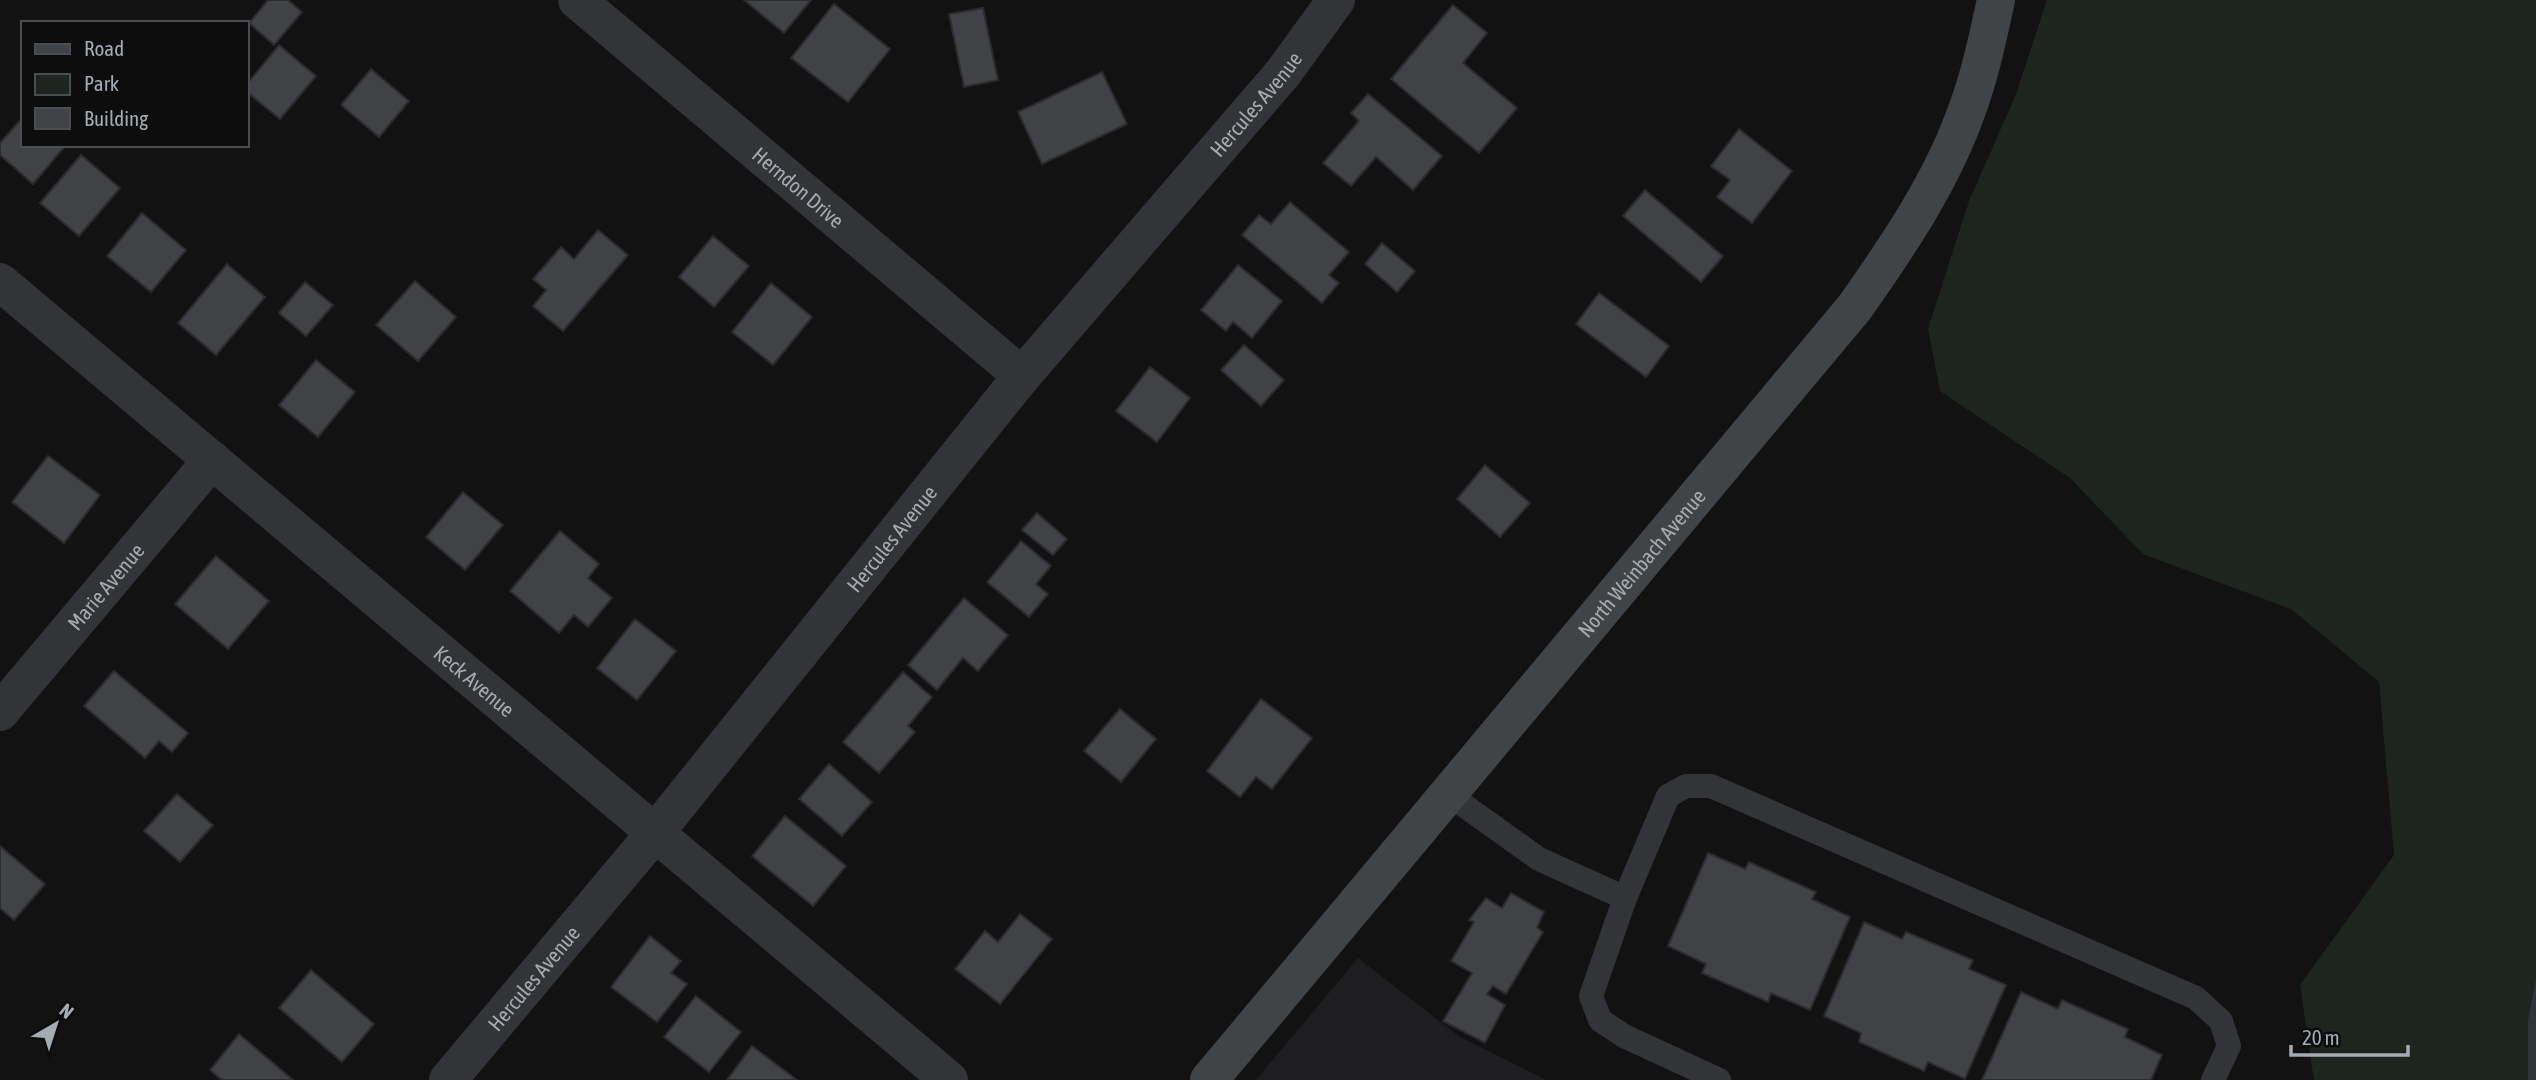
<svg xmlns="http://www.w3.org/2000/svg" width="2536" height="1080" font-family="'Asap Condensed',sans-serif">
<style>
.built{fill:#1e1e20}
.green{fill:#1e251e}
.water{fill:#2c363a}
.building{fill:#414246;stroke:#2c2c2f;stroke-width:2}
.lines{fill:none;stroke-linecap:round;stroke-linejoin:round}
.service{stroke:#333437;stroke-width:24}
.minor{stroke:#333437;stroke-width:38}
.secondary{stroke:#414447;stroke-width:38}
.labels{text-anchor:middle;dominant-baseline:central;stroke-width:7;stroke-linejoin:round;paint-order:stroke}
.street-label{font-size:21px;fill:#a4abb2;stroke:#0d0d0e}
</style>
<rect width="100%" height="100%" fill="#121213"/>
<!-- built -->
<path class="built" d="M1358 958 1460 1037 1546 1080H1256Z"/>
<!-- green -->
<path class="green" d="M2047 0H2536V979L2528 1019V1080H2314L2300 985 2394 855 2379 682 2291 609 2143 554 2070 478 1940 391 1928 329 1969 201 2016 94Z"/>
<!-- water -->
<path class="water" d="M2536 979V1080H2528V1019Z"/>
<!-- building -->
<g class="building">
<path d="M268 0H288L302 12 274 45 249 23Z"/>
<path d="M744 0H811L784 33Z"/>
<path d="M834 4 890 49 848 102 791 58Z"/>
<path d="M1453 5 1487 33 1463 63 1517 108 1479 153 1391 79Z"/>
<path d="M983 8 998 80 964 87 949 14Z"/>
<path d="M279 45 316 76 280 119 247 92V84Z"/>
<path d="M371 69 409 101 379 137 341 105Z"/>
<path d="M1102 72 1127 124 1042 164 1018 112Z"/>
<path d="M1368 94 1442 156 1413 190 1376 157 1351 186 1323 163 1359 121 1351 113Z"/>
<path d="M23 117V145H66L33 184 0 155V143Z"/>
<path d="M1739 129 1792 171 1752 223 1717 197 1730 180 1711 166Z"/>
<path d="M81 155 120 188 79 236 40 203Z"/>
<path d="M1645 190 1723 256 1701 282 1623 216Z"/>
<path d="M1290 202 1349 252 1329 275 1339 283 1322 303 1242 235 1259 215 1271 224Z"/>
<path d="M142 213 186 250 151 292 107 256Z"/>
<path d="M598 230 628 255 563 331 533 306 546 290 533 279 561 247 574 259Z"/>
<path d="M713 236 749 266 714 307 679 277Z"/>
<path d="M1382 243 1415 271 1397 292 1365 264Z"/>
<path d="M227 264 265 297 216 355 178 323Z"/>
<path d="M1238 265 1282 301 1252 338 1233 322 1226 331 1201 310Z"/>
<path d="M415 281 456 317 418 361 376 325Z"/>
<path d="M305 282 333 305 306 336 279 313Z"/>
<path d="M771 283 812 317 773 365 732 332Z"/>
<path d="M1599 293 1669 346 1646 377 1576 324Z"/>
<path d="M1244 345 1284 380 1261 406 1221 370Z"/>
<path d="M316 360 355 392 318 437 279 405Z"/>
<path d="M1150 367 1190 398 1157 442 1116 411Z"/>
<path d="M48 456 100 495 64 543 12 502Z"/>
<path d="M1485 465 1530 503 1500 537 1457 499Z"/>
<path d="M463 492 503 525 465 570 426 537Z"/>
<path d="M1037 513 1067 539 1053 555 1022 530Z"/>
<path d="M560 531 599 564 588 578 612 598 588 627 574 615 559 633 510 591Z"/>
<path d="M1021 541 1051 566 1036 584 1048 594 1029 617 987 582Z"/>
<path d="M216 556 269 601 228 649 175 604Z"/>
<path d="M964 598 1008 635 978 671 963 658 937 690 908 665Z"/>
<path d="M635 619 676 651 637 700 597 668Z"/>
<path d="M114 671 188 733 172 752 159 741 145 758 84 706Z"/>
<path d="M903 672 932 697 908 726 915 732 879 773 843 742Z"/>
<path d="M1261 699 1312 738 1272 789 1256 777 1240 797 1207 771Z"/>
<path d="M1120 709 1156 739 1121 782 1084 751Z"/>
<path d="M829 764 872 802 842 836 799 799Z"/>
<path d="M177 794 213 825 180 862 144 831Z"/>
<path d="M785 816 846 866 813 906 752 856Z"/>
<path d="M0 846 45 884 14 920 0 908Z"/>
<path d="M1708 853 1745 869 1749 862 1816 892 1812 899 1850 917 1810 1010 1771 993 1768 1002 1702 973 1706 964 1668 946Z"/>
<path d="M1511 893 1544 912 1537 928 1543 932 1506 994 1493 986 1487 994 1505 1005 1485 1043 1443 1021 1472 973 1451 961 1474 922 1469 920 1486 898 1502 908Z"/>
<path d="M1020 914 1052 939 1000 1004 955 969 985 931 998 942Z"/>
<path d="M1864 922 1902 939 1906 932 1973 960 1969 969 2006 985 1965 1079 1928 1062 1924 1071 1859 1042 1861 1033 1824 1016Z"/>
<path d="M650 936 681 961 671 973 687 984 657 1022 611 987Z"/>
<path d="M311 970 374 1024 342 1062 279 1008Z"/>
<path d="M2021 992 2058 1009 2062 1000 2128 1029 2125 1037 2162 1055 2151 1080H1982Z"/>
<path d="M696 996 741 1032 709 1072 664 1037Z"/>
<path d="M239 1034 293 1080H222L210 1070Z"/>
<path d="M752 1046 797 1080H727Z"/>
</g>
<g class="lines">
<!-- service -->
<g class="service">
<path d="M1448 794 1539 859 1625 898"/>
<path d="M1719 1080 1624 1036 1600 1020 1591 996 1625 898 1668 796 1686 786H1711L2196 998 2221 1021 2229 1046 2213 1080"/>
</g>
<!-- minor -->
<g class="minor">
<path id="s1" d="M577 0 1022 376"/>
<path id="s2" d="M0 282 949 1080"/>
<path id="s3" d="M0 712 212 460"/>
<path id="s4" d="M448 1080 655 833 1022 376 1283 73 1336 0"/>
</g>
<!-- secondary -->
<path class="secondary" id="s5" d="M1209 1080 1855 307C1898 246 1942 181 1967 110 1980 75 1988 37 1996 0"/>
</g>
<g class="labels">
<!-- street labels -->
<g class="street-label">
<text stroke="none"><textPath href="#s4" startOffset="1267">Hercules Avenue</textPath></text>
<text stroke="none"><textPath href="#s1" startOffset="290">Herndon Drive</textPath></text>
<text stroke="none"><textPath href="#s4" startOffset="700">Hercules Avenue</textPath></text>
<text stroke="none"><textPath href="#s5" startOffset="674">North Weinbach Avenue</textPath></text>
<text stroke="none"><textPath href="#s3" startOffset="164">Marie Avenue</textPath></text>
<text stroke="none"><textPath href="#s2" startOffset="620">Keck Avenue</textPath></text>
<text stroke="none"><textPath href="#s4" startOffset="133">Hercules Avenue</textPath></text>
</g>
</g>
<!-- legend -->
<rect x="21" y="21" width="228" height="126" fill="#0d0d0e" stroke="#494c50" stroke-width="2"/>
<rect x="35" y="44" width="35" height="10" fill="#414447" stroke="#494c50" stroke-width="2"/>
<text x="84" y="56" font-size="21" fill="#a4abb2">Road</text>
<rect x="35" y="74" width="35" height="21" fill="#1e251e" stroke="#494c50" stroke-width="2"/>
<text x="84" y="91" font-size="21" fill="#a4abb2">Park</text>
<rect x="35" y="108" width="35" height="21" fill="#414246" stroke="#494c50" stroke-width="2"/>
<text x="84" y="126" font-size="21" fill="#a4abb2">Building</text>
<!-- north arrow -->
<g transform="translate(56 1024) rotate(39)" stroke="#0d0d0e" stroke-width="5" paint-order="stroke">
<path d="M0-5L12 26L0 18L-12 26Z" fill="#a4abb2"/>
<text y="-10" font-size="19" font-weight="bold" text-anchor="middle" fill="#a4abb2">N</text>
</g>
<!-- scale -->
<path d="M2291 1045v10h117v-10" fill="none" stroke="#a4abb2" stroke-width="3.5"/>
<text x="2302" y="1045" font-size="21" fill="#a4abb2" stroke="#0d0d0e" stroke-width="5" paint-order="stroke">20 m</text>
</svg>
